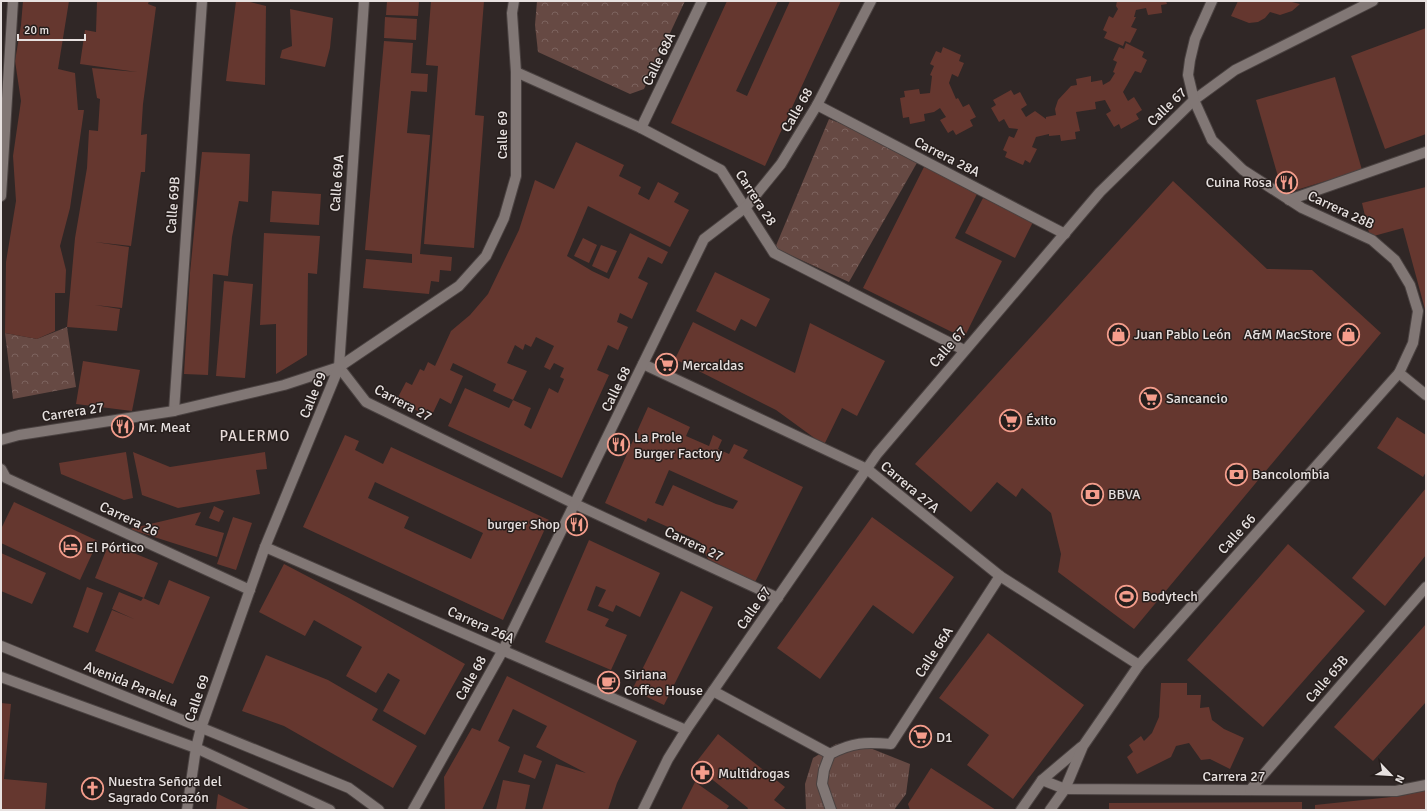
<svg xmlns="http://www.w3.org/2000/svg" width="1427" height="811" font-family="Signika,sans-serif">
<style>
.grass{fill:url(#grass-tufts)}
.park{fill:url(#park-crowns)}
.building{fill:#65372f;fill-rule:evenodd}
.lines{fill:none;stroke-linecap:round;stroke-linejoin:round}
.minor-casing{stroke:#4a4241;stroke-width:12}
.minor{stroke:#817775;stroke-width:10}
.labels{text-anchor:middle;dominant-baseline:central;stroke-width:3;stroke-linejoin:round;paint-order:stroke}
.street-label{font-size:14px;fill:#e7e1e0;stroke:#261e1c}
.poi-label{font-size:14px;fill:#e7e1e0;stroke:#261e1c;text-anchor:start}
.neighbourhood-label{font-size:15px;letter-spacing:1px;fill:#e6dad8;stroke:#261e1c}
</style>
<defs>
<pattern id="grass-tufts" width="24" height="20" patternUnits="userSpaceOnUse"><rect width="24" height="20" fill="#664943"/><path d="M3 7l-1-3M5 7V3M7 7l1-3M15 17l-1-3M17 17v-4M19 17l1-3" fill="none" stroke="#7c635e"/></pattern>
<pattern id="park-crowns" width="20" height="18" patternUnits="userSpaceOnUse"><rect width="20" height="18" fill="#664943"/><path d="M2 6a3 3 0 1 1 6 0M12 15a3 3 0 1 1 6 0" fill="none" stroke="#7c635e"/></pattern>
</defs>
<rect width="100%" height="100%" fill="#302726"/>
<!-- grass -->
<path class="grass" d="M855 742 910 764 906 794 894 810H806L805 784 813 758 836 744Z"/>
<!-- park -->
<g class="park">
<path d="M537 1H685L644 89 630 94 538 52 535 25Z"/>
<path d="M829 119 922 154 849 282 775 248Z"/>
<path d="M67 327 76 387 13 399 5 333 37 339Z"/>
</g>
<!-- building -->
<g class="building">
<path d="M23 1H69L58 69 75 73 78 110H84L70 208 60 246 66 270 65 293H55V331L37 339 5 333 6 262 16 201 13 156 21 101 15 61 21 25Z"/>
<path d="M97 1H149L148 4 156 7 143 104 141 135 147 134 145 172H141L131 246 95 242 129 247 122 308 95 305 120 309 117 331 67 327 75 238 87 168 89 130 98 131 100 99 97 98 92 68 137 72 80 64 85 30 96 32Z"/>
<path d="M236 1H246L266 6 265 85 226 81Z"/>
<path d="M387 1H419L418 16 386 15Z"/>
<path d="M431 1H484L475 115 484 116 474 248 424 244 438 66 426 65Z"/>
<path d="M727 1H778L736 91 747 96 790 1H841L765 166 671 123Z"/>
<path d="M1117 1H1166L1167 4 1161 5 1162 13 1148 15 1146 8 1136 10 1134 17H1136L1131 27 1137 29 1130 43 1125 41 1123 46 1104 38 1107 32 1103 30 1109 16 1113 18 1118 9 1116 6Z"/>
<path d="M1238 1H1288L1300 4 1292 11 1280 15 1270 12 1265 18 1258 22 1249 23 1231 16Z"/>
<path d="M290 9 333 18 330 48 325 67 280 58 282 50 292 46Z"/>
<path d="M385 17 417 19 416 40 384 38Z"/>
<path d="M1426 28V134L1385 149 1351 56Z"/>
<path d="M384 41 413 43 411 73 428 74 427 92 411 91 407 133 430 135 420 254 452 257 451 271 440 270 439 282 431 281 429 294 363 288 366 259 412 263V254L365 250Z"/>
<path d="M1126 43 1144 52 1142 57 1147 60 1141 73 1135 71 1123 92 1128 101 1134 97 1142 110 1136 114 1139 119 1121 129 1119 124 1114 127 1106 114 1111 111 1105 100 1095 102 1096 109 1076 112 1080 131 1075 132 1076 139 1061 141 1060 135 1049 136V134L1036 137 1032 147 1037 149 1030 163 1025 160 1023 165 1005 157 1007 152 1003 150 1009 136 1014 138 1018 129 1009 128 1004 119 999 122 991 108 996 105 993 100 1011 90 1014 95 1020 92 1027 105 1021 109 1026 117 1035 111 1046 119V117L1056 115 1055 109 1058 100 1071 86 1077 85 1076 79 1091 76V82L1102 80 1103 85 1110 81 1115 73 1113 72 1117 62 1113 60 1119 47 1124 49Z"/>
<path d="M943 47 961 55 959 61 964 63 958 77 952 74 949 83 956 99 958 98 963 107 969 104 976 117 970 120 973 126 956 135 953 130 948 133 940 120 946 117 940 108 934 112 924 114 925 121 910 124 909 117 903 118 900 98 905 97 904 91 919 89 920 94 930 93 932 76 930 75 934 66 930 64 936 51 941 53Z"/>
<path d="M1335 77 1362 170 1283 194 1256 100Z"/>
<path d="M576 142 624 165 619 176 641 187 638 194 649 200 658 182 679 193 674 202 689 210 670 247 588 206 567 256 592 271 609 279 630 233 668 252 662 264 648 257 638 278 648 283 632 319 620 313 617 322 628 327 618 350 608 345 597 370 609 375 562 478 448 426 465 388 509 408 513 400 493 391 496 384 453 363 450 370 463 376 451 404 440 398 431 417 396 401 406 382 412 385 420 369 424 371 428 362 435 366 451 331 470 315 488 294 519 230 535 180 554 189ZM536 337 554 346 544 367 550 370 554 363 564 368 560 377 564 379 558 393 549 388 531 429 524 425 531 408 513 400 527 371 507 363 515 345 523 350 525 344 531 347Z"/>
<path d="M202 152 250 154 248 202 239 201 232 237 228 276 213 274 208 375 184 374 190 273Z"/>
<path d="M925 165 978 192 955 238 1002 261 964 338 863 288Z"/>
<path d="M1173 181 1267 269 1312 270 1381 333 1134 629 1058 572 1061 554 1051 513 1022 488 1016 497 997 482 971 512 915 464Z"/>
<path d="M1426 187V313L1403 228 1370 237 1362 203Z"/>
<path d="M272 191 321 194 319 225 270 222Z"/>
<path d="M983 198 1033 222 1015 258 965 233Z"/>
<path d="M264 233 320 236 317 274 308 273 307 355 276 374V324L260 325Z"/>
<path d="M583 238 597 245 589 263 574 256Z"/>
<path d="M601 245 617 251 607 273 592 266Z"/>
<path d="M715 272 770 299 756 327 741 319 735 331 696 311Z"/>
<path d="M224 281 253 284 245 378 216 376Z"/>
<path d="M693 322 795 373 810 323 885 361 857 416 842 408 824 445 776 410 675 359Z"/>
<path d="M83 361 140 370 132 411 76 404Z"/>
<path d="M648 407 690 427 686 436 709 446 713 435 722 440 718 449 729 454 734 444 748 450 743 458 803 487 755 582 708 559 699 541 648 518 646 522 605 503ZM669 470 738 501 733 509 716 504 673 485 663 506 655 503Z"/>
<path d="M1397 417 1426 435V472L1423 477 1377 448Z"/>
<path d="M345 435 359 441 355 450 383 464 391 447 549 520 503 620 303 527ZM375 482 483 533 471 559 404 528 409 517 368 498Z"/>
<path d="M126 452 133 498 124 500 61 474 59 463Z"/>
<path d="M133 452 170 467 265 452 267 469 256 470 260 494 178 508 142 495Z"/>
<path d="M1426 488V555L1385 606 1352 578Z"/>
<path d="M14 502 98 541 80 580 1 543V529Z"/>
<path d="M214 506 224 511 219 522 209 518Z"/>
<path d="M201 512 195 525 224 533 217 557 129 529Z"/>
<path d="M233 517 252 523 236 570 217 564Z"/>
<path d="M872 517 954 577 913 634 873 605 820 679 777 648Z"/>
<path d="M589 540 660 573 640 617 616 605 613 612 598 606 606 590 596 586 587 610 609 619 605 626 627 635 611 670 545 642Z"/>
<path d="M109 543 158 563 144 598 95 578Z"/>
<path d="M1288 544 1365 611 1263 727 1187 660Z"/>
<path d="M1 553 46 573 32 604 1 591Z"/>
<path d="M284 564 349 598 465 664 425 735 383 711 400 680 388 673 376 693 346 676 362 647 314 620 305 636 259 612Z"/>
<path d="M169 580 210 597 173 684 95 651 112 610 134 619 112 609 119 592 141 601 143 598 159 605Z"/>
<path d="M87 587 103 593 88 633 73 627Z"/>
<path d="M681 591 713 607 664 705 632 690Z"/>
<path d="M1426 624V702L1373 761 1334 727Z"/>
<path d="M988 633 1084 705 1013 799 967 765 989 735 939 698Z"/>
<path d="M266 655 328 680 378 709 372 720 417 746 393 788 284 726 242 711Z"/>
<path d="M507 676 637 741 617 783 608 810H542L556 764 586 773 536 747 547 726 513 709 498 741 510 747 482 810H445L444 777 472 728 480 731Z"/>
<path d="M1161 683H1187V695H1201L1200 708 1209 707 1212 720 1224 729 1244 738 1230 769 1210 759 1201 760 1189 743 1176 746 1171 757 1137 774 1127 757 1133 752 1129 745 1141 736 1144 741 1152 733 1159 717Z"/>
<path d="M1 703 11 704 4 779 47 783 45 810H1Z"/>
<path d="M718 734 785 787 774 800 787 810H747L748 808 694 765Z"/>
<path d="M524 754 542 761 535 779 518 772Z"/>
<path d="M931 768 996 810H910L908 804Z"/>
<path d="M503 780 530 785 525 810H496Z"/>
<path d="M695 782 729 806 726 810H681Z"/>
<path d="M1426 790V810H1315V805L1401 796Z"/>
<path d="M218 794 251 810H216Z"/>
<path d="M1302 802V810H1109V803Z"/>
</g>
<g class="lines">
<defs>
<g id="minor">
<path d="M516 72 641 128 721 170 774 253 964 350"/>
<path d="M817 105 1065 234"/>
<path d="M641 128 702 1"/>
<path d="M1 196 13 1"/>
<path d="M1289 200 1426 152"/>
<path d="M643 364 867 469 1000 576 1139 665"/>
<path d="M339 367 366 402 575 504 778 598"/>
<path d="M339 367 364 1"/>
<path d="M1399 373 1426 395"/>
<path d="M174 411 202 1"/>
<path d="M1 440 19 435 174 411 284 385 339 367"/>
<path d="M1 469 6 478 250 590"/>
<path d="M265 547 686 730"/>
<path d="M1 646 349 788 379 810"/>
<path d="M1 677 196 748 330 810"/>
<path d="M713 691 830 754"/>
<path d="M1042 780 1065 789 1396 791 1426 785"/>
<path d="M1250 790 1426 587"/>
<path d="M187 810 196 748 201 728 265 547 339 367 459 286 486 256 504 218 516 176V72L512 13 514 1"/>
<path d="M413 810 503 650 704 239 746 207 781 164 817 105 871 1"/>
<path d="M643 810 668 759 686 730 877 454 1100 192 1194 100 1235 70 1373 1"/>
<path d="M831 810 822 784 824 770 830 754C853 742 865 742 891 744L1000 576"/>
<path d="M1021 810 1042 780 1081 747"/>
<path d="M1050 810 1065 789 1083 746 1139 665 1399 373 1413 343 1418 311 1410 285 1395 260 1372 240 1302 208 1243 170 1212 140 1194 100 1188 75 1190 60 1195 39 1212 1"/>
</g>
</defs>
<!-- minor casing -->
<use href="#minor" class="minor-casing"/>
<!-- minor -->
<use href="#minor" class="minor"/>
</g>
<!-- icons -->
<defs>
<symbol id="restaurant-ring" viewBox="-11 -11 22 22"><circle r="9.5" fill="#261e1c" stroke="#f49d8c" stroke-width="1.5"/><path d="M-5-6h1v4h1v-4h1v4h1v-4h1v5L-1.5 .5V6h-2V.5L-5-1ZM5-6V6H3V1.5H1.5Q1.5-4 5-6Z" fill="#f49d8c"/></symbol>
<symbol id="shop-ring" viewBox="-11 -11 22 22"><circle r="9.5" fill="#261e1c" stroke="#f49d8c" stroke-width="1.5"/><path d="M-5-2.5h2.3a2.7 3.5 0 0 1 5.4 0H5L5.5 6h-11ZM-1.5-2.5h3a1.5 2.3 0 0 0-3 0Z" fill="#f49d8c"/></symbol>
<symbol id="supermarket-ring" viewBox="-11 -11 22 22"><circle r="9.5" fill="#261e1c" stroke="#f49d8c" stroke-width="1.5"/><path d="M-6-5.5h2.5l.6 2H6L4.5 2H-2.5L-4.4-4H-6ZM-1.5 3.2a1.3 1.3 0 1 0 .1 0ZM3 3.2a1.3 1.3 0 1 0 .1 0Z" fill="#f49d8c"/></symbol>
<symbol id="bank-ring" viewBox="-11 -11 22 22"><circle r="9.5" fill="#261e1c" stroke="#f49d8c" stroke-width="1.5"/><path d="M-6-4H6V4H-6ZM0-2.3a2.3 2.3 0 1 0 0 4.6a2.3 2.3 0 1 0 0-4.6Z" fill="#f49d8c"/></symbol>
<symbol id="hotel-ring" viewBox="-11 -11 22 22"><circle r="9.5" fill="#261e1c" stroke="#f49d8c" stroke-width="1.5"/><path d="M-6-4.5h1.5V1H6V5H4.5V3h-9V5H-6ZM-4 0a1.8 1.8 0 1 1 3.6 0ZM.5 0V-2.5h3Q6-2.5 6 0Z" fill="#f49d8c"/></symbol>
<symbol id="stadium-ring" viewBox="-11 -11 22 22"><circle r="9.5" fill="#261e1c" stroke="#f49d8c" stroke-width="1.5"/><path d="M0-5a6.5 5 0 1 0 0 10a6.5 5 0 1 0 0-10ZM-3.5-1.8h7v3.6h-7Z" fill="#f49d8c"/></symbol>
<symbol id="cafe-ring" viewBox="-11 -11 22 22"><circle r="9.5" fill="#261e1c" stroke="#f49d8c" stroke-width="1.5"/><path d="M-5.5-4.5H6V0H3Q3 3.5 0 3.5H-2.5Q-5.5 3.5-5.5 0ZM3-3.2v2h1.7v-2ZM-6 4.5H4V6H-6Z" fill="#f49d8c"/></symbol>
<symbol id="pharmacy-ring" viewBox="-11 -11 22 22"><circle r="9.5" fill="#261e1c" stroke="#f49d8c" stroke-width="1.5"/><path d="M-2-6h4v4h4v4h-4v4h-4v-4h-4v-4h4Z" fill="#f49d8c"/></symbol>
<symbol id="church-ring" viewBox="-11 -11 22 22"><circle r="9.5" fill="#261e1c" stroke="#f49d8c" stroke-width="1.5"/><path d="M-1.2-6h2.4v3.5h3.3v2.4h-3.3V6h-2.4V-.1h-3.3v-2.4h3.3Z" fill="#f49d8c"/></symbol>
</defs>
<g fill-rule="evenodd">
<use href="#restaurant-ring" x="1274" y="170" width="25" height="25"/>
<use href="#shop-ring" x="1106" y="322" width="25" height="25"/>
<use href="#shop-ring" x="1336" y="322" width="25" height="25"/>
<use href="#supermarket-ring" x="654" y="352" width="25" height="25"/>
<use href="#supermarket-ring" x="1138" y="386" width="25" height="25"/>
<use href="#supermarket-ring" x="998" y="408" width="25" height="25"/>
<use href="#restaurant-ring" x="110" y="414" width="25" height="25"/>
<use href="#restaurant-ring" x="606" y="432" width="25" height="25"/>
<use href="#bank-ring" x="1224" y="462" width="25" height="25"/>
<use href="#bank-ring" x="1080" y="482" width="25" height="25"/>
<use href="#restaurant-ring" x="564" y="512" width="25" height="25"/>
<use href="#hotel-ring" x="58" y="534" width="25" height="25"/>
<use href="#stadium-ring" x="1114" y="584" width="25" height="25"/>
<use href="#cafe-ring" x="596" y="670" width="25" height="25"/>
<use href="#supermarket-ring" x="908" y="724" width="25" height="25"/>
<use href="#pharmacy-ring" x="690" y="760" width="25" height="25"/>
<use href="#church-ring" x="80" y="776" width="25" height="25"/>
</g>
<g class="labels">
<!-- street labels -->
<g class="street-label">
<text transform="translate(659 59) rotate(-64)">Calle 68A</text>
<text transform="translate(1167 107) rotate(-44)">Calle 67</text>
<text transform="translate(797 110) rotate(-60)">Calle 68</text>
<text transform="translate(502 135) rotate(-90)">Calle 69</text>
<text transform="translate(947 157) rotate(27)">Carrera 28A</text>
<text transform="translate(337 183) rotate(-86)">Calle 69A</text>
<text transform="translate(756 198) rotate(57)">Carrera 28</text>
<text transform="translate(173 205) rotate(-86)">Calle 69B</text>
<text transform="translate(1341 210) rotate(25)">Carrera 28B</text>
<text transform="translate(948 347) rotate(-49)">Calle 67</text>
<text transform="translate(616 389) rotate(-64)">Calle 68</text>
<text transform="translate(313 395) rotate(-68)">Calle 69</text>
<text transform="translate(403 403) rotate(28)">Carrera 27</text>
<text transform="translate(73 412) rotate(-9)">Carrera 27</text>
<text transform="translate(910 487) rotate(40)">Carrera 27A</text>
<text transform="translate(129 519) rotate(25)">Carrera 26</text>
<text transform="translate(1237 534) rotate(-48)">Calle 66</text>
<text transform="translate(694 544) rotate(25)">Carrera 27</text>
<text transform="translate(754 608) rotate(-55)">Calle 67</text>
<text transform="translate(481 625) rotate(24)">Carrera 26A</text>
<text transform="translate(934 652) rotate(-57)">Calle 66A</text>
<text transform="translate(471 678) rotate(-61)">Calle 68</text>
<text transform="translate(1327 679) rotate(-49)">Calle 65B</text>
<text transform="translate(131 684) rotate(22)">Avenida Paralela</text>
<text transform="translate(197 698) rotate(-71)">Calle 69</text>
<text x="1234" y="776">Carrera 27</text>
</g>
<!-- poi labels -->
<g class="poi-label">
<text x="1272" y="182" text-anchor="end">Cuina Rosa</text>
<text x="1134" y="334">Juan Pablo León</text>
<text x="1332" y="334" text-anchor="end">A&amp;M MacStore</text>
<text x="682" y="365">Mercaldas</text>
<text x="1166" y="398">Sancancio</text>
<text x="1026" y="420">Éxito</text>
<text x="138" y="427">Mr. Meat</text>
<text x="634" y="437">La Prole<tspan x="634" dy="16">Burger Factory</tspan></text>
<text x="1252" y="474">Bancolombia</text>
<text x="1108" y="494">BBVA</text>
<text x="560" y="524" text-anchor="end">burger Shop</text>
<text x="86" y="547">El Pórtico</text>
<text x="1142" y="596">Bodytech</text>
<text x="624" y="674">Siriana<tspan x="624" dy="16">Coffee House</tspan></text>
<text x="936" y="737">D1</text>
<text x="718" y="773">Multidrogas</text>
<text x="108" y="781">Nuestra Señora del<tspan x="108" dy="16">Sagrado Corazón</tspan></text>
</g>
<!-- neighbourhood labels -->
<g class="neighbourhood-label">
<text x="255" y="436">PALERMO</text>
</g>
</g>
<!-- border -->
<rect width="1427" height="811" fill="none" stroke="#e7e1e0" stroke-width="4"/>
<!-- north arrow -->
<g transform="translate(1391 775) rotate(115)" stroke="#261e1c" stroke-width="3" paint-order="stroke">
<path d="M0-3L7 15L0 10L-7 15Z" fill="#e7e1e0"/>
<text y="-6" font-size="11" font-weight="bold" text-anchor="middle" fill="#e7e1e0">N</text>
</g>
<!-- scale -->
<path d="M18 34v6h67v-6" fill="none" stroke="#e7e1e0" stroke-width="2"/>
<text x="24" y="34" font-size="12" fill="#e7e1e0" stroke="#261e1c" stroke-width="3" paint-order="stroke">20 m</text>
</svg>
